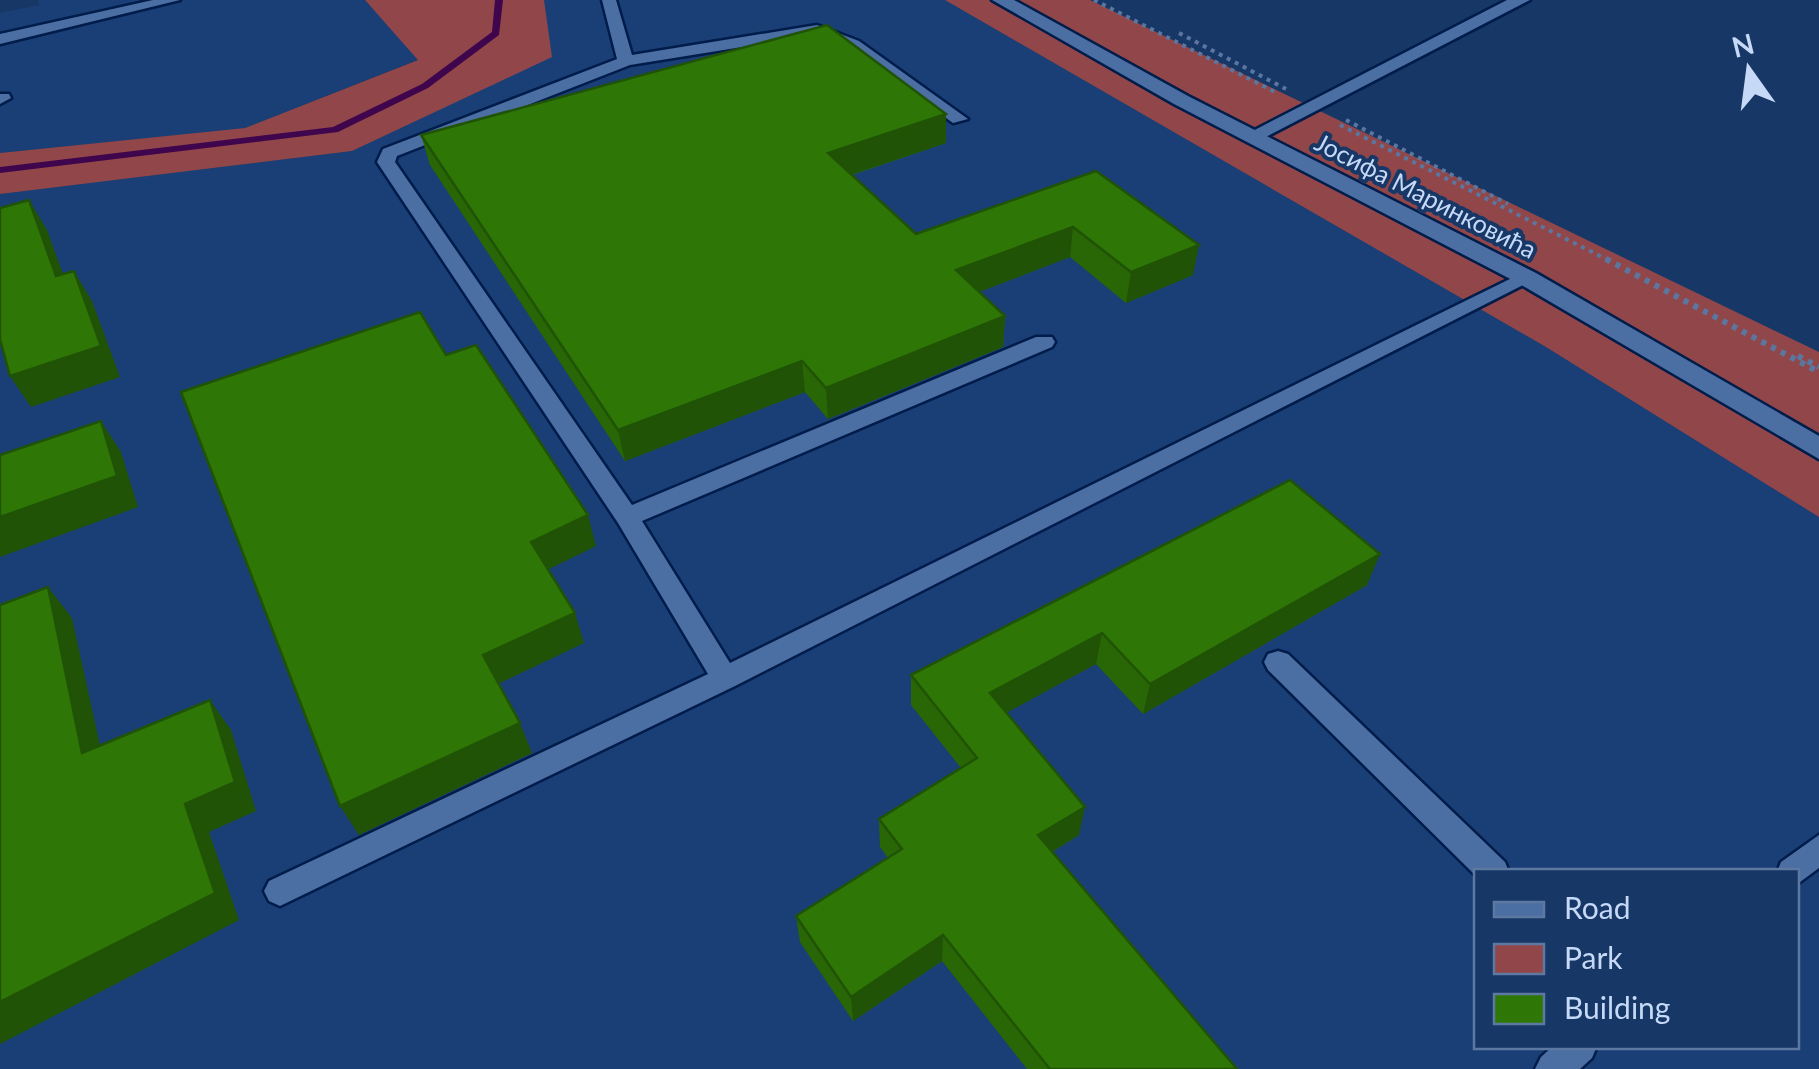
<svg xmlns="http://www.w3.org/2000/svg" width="1819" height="1069" font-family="Lato,sans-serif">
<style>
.built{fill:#1a3f76;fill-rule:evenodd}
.green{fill:#91474a}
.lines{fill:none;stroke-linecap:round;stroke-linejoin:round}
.stream{fill:#3f064d;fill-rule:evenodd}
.lane-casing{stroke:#001c4a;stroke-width:5}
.street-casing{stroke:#001c4a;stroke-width:5}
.secondary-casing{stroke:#001c4a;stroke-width:5}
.path-far1{stroke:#5b769f;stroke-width:4;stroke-dasharray:4 5;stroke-linecap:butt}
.path{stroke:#5b769f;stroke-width:6;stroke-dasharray:5 6;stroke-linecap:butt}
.lane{fill:#4b6ea3;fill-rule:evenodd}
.street{fill:#4b6ea3;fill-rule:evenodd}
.secondary{fill:#4b6ea3;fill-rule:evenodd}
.wall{fill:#286606}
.shaded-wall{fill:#205305}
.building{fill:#2e7707;stroke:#205305;stroke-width:2.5}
.labels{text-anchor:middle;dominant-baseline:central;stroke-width:8;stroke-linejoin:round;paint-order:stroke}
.far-street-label{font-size:25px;fill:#c6daf7;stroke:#173767}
</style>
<rect width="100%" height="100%" fill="#173767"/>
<!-- built -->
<g class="built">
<path d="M38 0H365L419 59 245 128 0 153V13L39 5Z"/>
<path d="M544 0H945L1546 347 1819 517V1069H0V194L352 151 551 57ZM1476 872H1796V1046H1476Z"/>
</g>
<!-- green -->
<g class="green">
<path d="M365 0H544L552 57 352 151 0 194V153L245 128 418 60Z"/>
<path d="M945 0H1090L1819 352V517L1546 347Z"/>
</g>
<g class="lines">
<!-- stream -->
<path class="stream" d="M495 0H503L499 35 428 88 338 132 0 173V167L333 127 422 84 492 32Z"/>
<defs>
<g id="lane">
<path d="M153 0H180L0 44V34Z"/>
<path d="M602 0H616L632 55 817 25 859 41 968 119 953 123 847 47 816 35 630 65 397 156 395 162 632 505 1036 337H1052L1055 342 1052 347 642 521 730 663 1520 274H1534L1537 278 735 686 280 906 269 901 264 891 269 881 708 674 618 523 377 162 383 149 617 59Z"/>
<path d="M0 94H9L11 98 0 104Z"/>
<path d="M1278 651 1288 654 1505 862 1509 872H1476V876L1268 670 1264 662 1268 654Z"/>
<path d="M1819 835V868L1796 885V872H1777L1781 862Z"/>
<path d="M1553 1046H1597L1592 1058 1580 1069H1535L1541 1057Z"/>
</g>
<path id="street" d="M1507 0H1530L1260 140H1246L1243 136Z"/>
<path id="secondary" d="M992 0H1014L1188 96 1536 273 1819 436V459L1518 283 1174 104Z"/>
</defs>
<!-- lane casing -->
<use href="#lane" class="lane-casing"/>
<!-- street casing -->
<use href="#street" class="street-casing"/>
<!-- secondary casing -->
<use href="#secondary" class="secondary-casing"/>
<!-- path-far1 -->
<g class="path-far1">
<path d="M1094 0 1275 92"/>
<path d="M1179 33 1286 89"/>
<path d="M1346 120 1508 204"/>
<path d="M1340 125 1610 261"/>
</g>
<!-- path -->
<g class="path">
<path d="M1606 259 1819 372"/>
<path d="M1798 356 1819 367"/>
</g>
<!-- lane -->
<use href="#lane" class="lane"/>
<!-- street -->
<use href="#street" class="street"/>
<!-- secondary -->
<use href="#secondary" class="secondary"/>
</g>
<!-- wall -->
<g class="wall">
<path d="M946 114V143L852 175 916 234 1096 171 1193 275 1126 303 1070 257 979 292 1005 316 1003 347 828 419 805 392 625 461 430 165 421 135Z"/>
<path d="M1290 480 1367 585 1143 714 1096 664 1006 712 1079 835 1052 852 1237 1069H1027L942 961 853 1021 800 942 796 916 888 858 880 847 879 819 961 768 911 705V675Z"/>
</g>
<!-- shaded-wall -->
<g class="shaded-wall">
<path d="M946 114V143L829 182 828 153Z"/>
<path d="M29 200 47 230 75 307 56 276Z"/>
<path d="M1073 227 1070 257 955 301 956 270Z"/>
<path d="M1199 245 1193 275 1126 303 1131 272Z"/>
<path d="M74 271 92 301 120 377 31 407 10 376Z"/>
<path d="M1005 316 1003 347 828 419 826 388Z"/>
<path d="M802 361 805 392 625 461 618 430Z"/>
<path d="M101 421 121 452 138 507 0 557V517Z"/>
<path d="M588 515 596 546 541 573 531 542Z"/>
<path d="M1380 554 1367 585 1143 714 1150 684Z"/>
<path d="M48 587 72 618 108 782 82 753Z"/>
<path d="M575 613 584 643 496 685 483 655Z"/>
<path d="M1102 633 1096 664 988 723 990 693Z"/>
<path d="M210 700 231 730 256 811 209 832 239 920 0 1044V1002L185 804Z"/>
<path d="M520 723 532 753 359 835 340 806Z"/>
<path d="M1085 807 1079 835 1033 863 1038 835Z"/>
<path d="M943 935 942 961 853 1021 851 997Z"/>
</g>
<!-- building -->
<g class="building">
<path d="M827 25 946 114 828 153 916 234 1096 171 1199 245 1131 272 1073 227 956 270 1005 316 826 388 802 361 618 430 421 135Z"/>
<path d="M29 200 56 276 74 271 101 346 10 376 0 339V208Z"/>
<path d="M420 312 446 355 476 345 588 515 531 542 575 613 483 655 520 723 340 806 181 392Z"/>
<path d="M101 421 117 476 0 517V455Z"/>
<path d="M1290 480 1380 554 1150 684 1102 633 990 693 1085 807 1038 835 1237 1069H1050L943 935 851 997 796 916 902 849 879 819 977 758 911 675Z"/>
<path d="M48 587 82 753 210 700 235 782 185 804 215 893 0 1002V605Z"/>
</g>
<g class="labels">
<!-- far-street labels -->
<g class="far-street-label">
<text transform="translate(1426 195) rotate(27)">Јосифа Маринковића</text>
</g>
</g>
<!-- legend -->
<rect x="1474" y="869" width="325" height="180" fill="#173767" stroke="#5d78a1" stroke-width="2.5"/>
<rect x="1494" y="902" width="50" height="15" fill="#4b6ea3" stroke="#5d78a1" stroke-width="2.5"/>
<text x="1564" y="919" font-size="30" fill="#c6daf7">Road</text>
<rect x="1494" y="944" width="50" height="30" fill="#91474a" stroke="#5d78a1" stroke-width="2.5"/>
<text x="1564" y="969" font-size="30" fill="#c6daf7">Park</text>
<rect x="1494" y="994" width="50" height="30" fill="#2e7707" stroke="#5d78a1" stroke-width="2.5"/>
<text x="1564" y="1019" font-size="30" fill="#c6daf7">Building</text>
<!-- north arrow -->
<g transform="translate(1749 70) rotate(346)" stroke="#173767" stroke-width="8" paint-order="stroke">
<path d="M0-8L18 38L0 25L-18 38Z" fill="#c6daf7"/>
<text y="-15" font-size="28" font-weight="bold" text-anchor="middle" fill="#c6daf7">N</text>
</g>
</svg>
